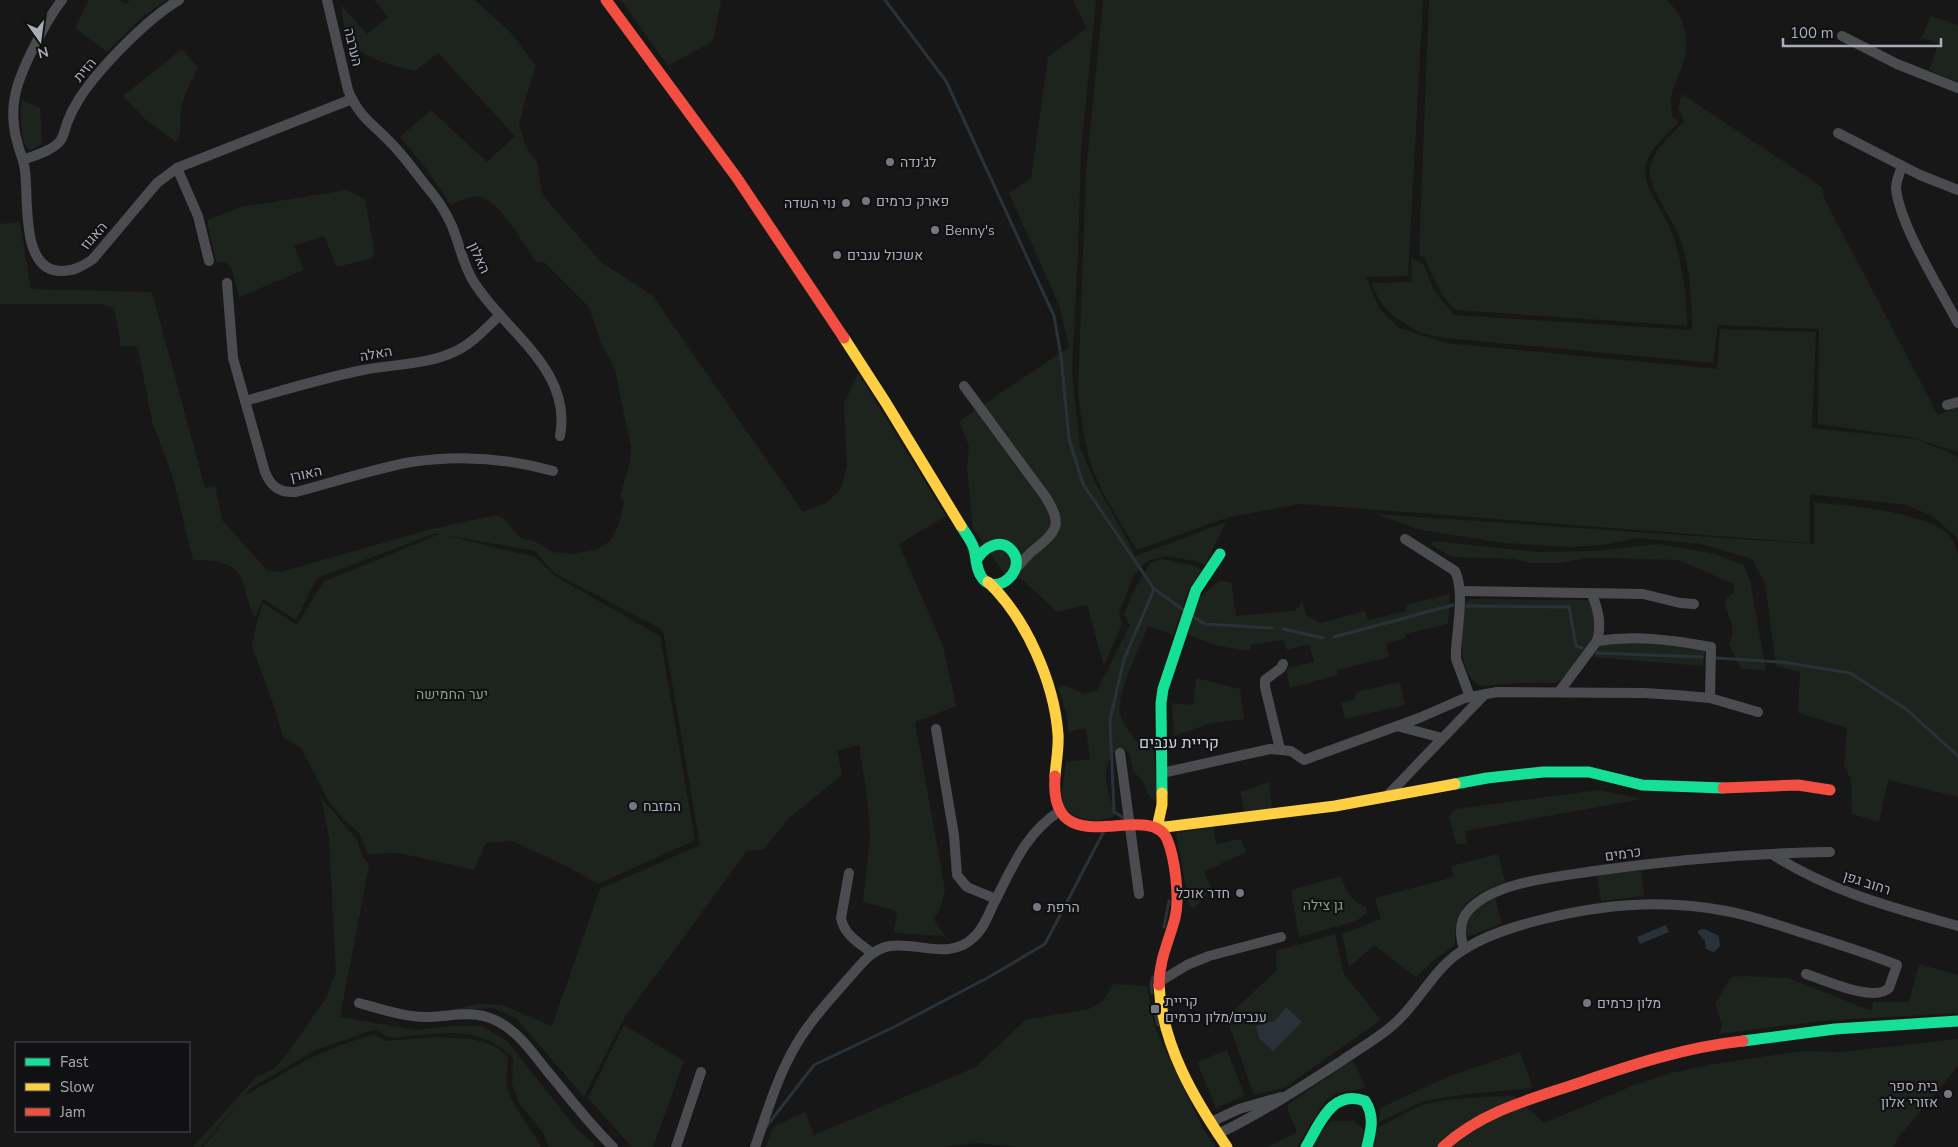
<svg xmlns="http://www.w3.org/2000/svg" width="1958" height="1147" font-family="'Nunito Sans',Heebo,sans-serif">
<style>
.green{fill:#1d241e}
.water{fill:#2a3239}
.lines{fill:none;stroke-linecap:round;stroke-linejoin:round}
.stream{stroke:#2a3239;stroke-width:3}
.street{stroke:#4b4c50;stroke-width:10}
.fast{stroke:#16e098;stroke-width:11}
.slow{stroke:#ffcf43;stroke-width:11}
.jam{stroke:#f24e42;stroke-width:11}
.poi-dot{fill:#757880;stroke:#111113;stroke-width:2}
.labels{text-anchor:middle;dominant-baseline:central;stroke-width:4.5;stroke-linejoin:round;paint-order:stroke}
.street-label{font-size:14px;fill:#a8adb8;stroke:#111113}
.poi-label{font-size:14px;fill:#a8adb8;stroke:#111113;text-anchor:start}
.park-label{font-size:14px;fill:#7fa381;stroke:#111113}
.quarter-label{font-size:16px;fill:#c9ccd4;stroke:#111113}
</style>
<rect width="100%" height="100%" fill="#171717"/>
<!-- green -->
<g class="green">
<path d="M89 0H119L126 4 130 0H167L142 17 107 52 75 28Z"/>
<path d="M374 0H475L511 33 536 66 525 100 519 125 526 147 537 162 542 195 602 263 652 295 803 512 826 503 841 489 847 466 844 404 858 373 946 516 899 544 943 646 956 706 915 722 945 890 939 912 933 918 945 936 894 933 897 911 863 902 870 836 867 796 859 745 837 751 842 775 789 818 764 849 747 851 625 1017 584 1097 516 1018 492 1008 435 1013 478 1004 502 1005 552 1026 600 889 700 845 663 630 554 573 535 551 444 535 535 557 555 576 660 636 695 840 598 884 570 868 512 841 486 843 474 870 399 853 368 854 359 833 342 818 329 802 301 748 283 737 273 703 252 647 256 625 263 603 297 625 323 582 440 534 436 533 317 578 296 620 263 599 255 618C248 605 248 599 244 585 237 561 214 560 193 560L173 478 152 421 139 354 136 346H121L114 308 102 304H0V224L20 222 31 289 152 292 205 488 215 486 222 520 267 570 280 572 428 530 496 515 503 518 521 538 536 542 553 552 572 554 596 550 610 541 619 524 624 502 620 496 630 463 631 447 615 370 601 343 589 307 544 262H536C525 246 499 201 481 197 470 195 460 201 451 205L426 168 400 137 431 110 487 162 515 136 438 53 415 71C394 66 357 58 347 36 343 28 343 15 341 5L367 34 388 17Z"/>
<path d="M621 0H721L713 41 668 66Z"/>
<path d="M1073 0H1096L1081 150 1078 251 1072 372 1080 448 1096 484 1136 556 1226 522 1205 565 1195 561 1165 556 1147 561 1133 577 1119 613 1122 624 1104 666 1087 605 1057 612 1024 581 1004 573 973 529 967 467 969 446 959 421 1069 347 1059 305 1009 193 1031 178 1048 57 1087 28Z"/>
<path d="M1103 0H1423L1408 276 1366 277 1379 308 1399 328 1446 343 1717 369 1720 329 1816 332 1812 428 1915 439 1944 450 1958 457V542L1956 537 1933 516 1906 505 1810 494V543L1300 504 1229 517 1137 550C1122 525 1105 500 1094 472 1085 447 1081 419 1078 393L1086 171Z"/>
<path d="M1429 0H1667C1682 14 1690 35 1685 56 1682 70 1674 83 1671 97 1670 102 1672 110 1672 116L1679 122C1667 135 1648 149 1645 168 1643 189 1666 214 1673 235 1682 264 1687 295 1687 326L1456 310C1440 297 1433 275 1424 257L1419 255Z"/>
<path d="M1931 16 1958 25V82L1929 70 1939 43 1921 38Z"/>
<path d="M182 49 198 68C192 79 186 91 182 104 179 117 184 132 176 142L145 119 123 96Z"/>
<path d="M1682 94 1822 187 1824 198 1938 415 1958 407V452L1910 437 1818 424 1819 329 1718 325 1713 363 1445 338 1420 333 1392 315 1381 303 1371 283 1412 282 1411 257 1424 265 1434 291 1454 315 1692 330C1692 299 1690 262 1678 233 1670 215 1649 189 1650 171 1650 152 1672 134 1684 121L1678 108Z"/>
<path d="M22 100 40 108 42 144 31 150 27 148C19 134 21 116 22 100Z"/>
<path d="M347 190 365 199 374 250 373 258 337 267 324 236 294 246 304 270 239 297 232 270 227 263 216 262 207 220 241 207Z"/>
<path d="M1814 502C1846 506 1935 511 1953 540 1955 544 1956 549 1958 554V797L1888 780 1879 822 1852 814 1851 779 1844 766 1847 728 1798 713 1800 672 1776 666 1765 583 1752 559 1701 544 1638 538 1602 545 1569 547 1504 543 1421 530 1375 514 1814 544Z"/>
<path d="M1433 541 1537 552 1596 551 1659 544 1715 554 1744 565 1750 581 1766 670 1741 669 1729 644C1737 629 1729 618 1725 604L1727 597 1734 593V584L1679 560 1602 558H1587L1559 563H1528L1516 559 1452 557 1431 545Z"/>
<path d="M1162 559 1195 566 1202 570 1188 591 1173 635 1148 626C1141 644 1115 697 1120 714 1123 724 1130 733 1136 741L1153 744 1158 799 1154 800 1150 797 1141 779 1133 771 1130 755 1125 749 1113 752C1098 779 1110 789 1115 816 1110 817 1105 820 1100 820 1087 822 1066 816 1063 802 1060 790 1065 775 1066 762L1090 759 1086 728 1068 732 1067 715 1058 687 1064 685 1084 694 1097 690 1130 625 1124 614 1134 590 1150 563Z"/>
<path d="M1219 581 1231 582 1236 616 1292 611 1296 610 1302 602 1307 616 1320 623 1365 611 1368 620 1406 611V605L1450 594 1448 624 1405 634 1406 638 1386 643 1389 657 1337 670 1338 675 1290 688 1286 668 1314 662 1309 644 1287 650 1283 640 1250 645 1251 651 1218 646 1188 635 1199 598Z"/>
<path d="M1471 599 1589 600 1597 622 1593 639 1562 679 1555 683H1520L1480 686C1456 671 1462 633 1463 608L1466 602Z"/>
<path d="M1641 641 1705 650 1703 666 1593 657 1599 645Z"/>
<path d="M1196 678 1240 689 1244 719 1211 723 1174 736 1172 703 1193 705Z"/>
<path d="M1400 682 1405 705 1345 719 1341 703 1354 700 1356 692Z"/>
<path d="M1269 782 1272 809 1245 813 1240 792Z"/>
<path d="M1599 790 1642 799 1465 831 1467 844H1456L1449 816 1455 809Z"/>
<path d="M321 797 357 840 363 857 369 865 340 1017 416 1030 452 1026H482L507 1041 576 1128 595 1145 593 1147H549L542 1131 519 1103 512 1084 513 1058C484 1030 458 1032 420 1035 410 1035 398 1039 389 1037 384 1036 379 1031 376 1029L316 1050 251 1088 244 1096 308 1059 341 1045 374 1034 386 1041 437 1037 472 1039 493 1045 508 1056C508 1065 506 1075 507 1084 509 1104 532 1128 541 1147H203L242 1099 201 1147H193L256 1077 274 1069 290 1050 326 998 336 972 329 838Z"/>
<path d="M1213 827 1216 844 1241 839 1246 852 1204 872 1212 889C1204 894 1202 902 1194 908L1189 905 1176 833Z"/>
<path d="M1498 854 1505 882C1469 897 1455 903 1455 945L1434 960 1416 977 1374 945 1349 967 1342 934 1381 919 1375 898 1454 877 1451 866Z"/>
<path d="M1641 870 1644 896 1601 901 1597 875Z"/>
<path d="M1341 876C1346 891 1351 901 1366 907L1367 913 1356 921 1299 937 1291 890Z"/>
<path d="M1495 898 1502 924 1468 936C1458 918 1482 906 1495 898Z"/>
<path d="M1335 934 1344 974 1381 1020 1284 1088 1254 1095 1229 1025 1233 1011 1277 970 1276 951Z"/>
<path d="M1919 964 1958 975V1013L1821 1021 1719 1034 1722 1026 1715 1003 1731 977 1743 976 1788 978 1872 1011 1873 1002H1909Z"/>
<path d="M1113 984 1147 986 1155 1028 1204 1130 1216 1147H1017L978 1143 944 1147H766L773 1127 805 1112 814 1135 976 1067 1025 1020 1089 1009 1103 1001Z"/>
<path d="M624 1025 684 1061 653 1147H632L588 1098Z"/>
<path d="M1958 1039V1066L1898 1138 1893 1147H1310L1316 1136 1331 1121H1353L1366 1131C1387 1127 1404 1110 1426 1104 1454 1097 1485 1097 1514 1096L1544 1123 1632 1086 1671 1073 1714 1064 1802 1051 1841 1052Z"/>
<path d="M1227 1050 1245 1096 1216 1108 1197 1062Z"/>
<path d="M1520 1052 1533 1088 1468 1094 1424 1101 1379 1122 1380 1108 1452 1075Z"/>
<path d="M1353 1060 1366 1088 1336 1093 1325 1101 1297 1147H1267L1297 1132 1288 1111V1104Z"/>
</g>
<!-- water -->
<g class="water">
<path d="M1666 925 1669 932 1640 944 1637 937Z"/>
<path d="M1704 929 1719 936 1720 946 1714 952 1706 949 1705 941 1698 933 1699 930Z"/>
<path d="M1286 1007 1302 1022 1273 1051 1259 1038 1256 1026 1275 1021Z"/>
</g>
<g class="lines">
<!-- stream -->
<g class="stream">
<path d="M885 0 946 81 1054 316 1061 356 1069 439 1083 484 1154 589 1185 611"/>
<path d="M1467 606 1569 607 1576 646 1582 648"/>
<path d="M1192 616 1205 624 1272 628"/>
<path d="M1283 629 1323 638"/>
<path d="M1334 637 1453 605"/>
<path d="M1597 653 1702 657"/>
<path d="M1716 658 1782 662 1850 673 1906 709 1958 756"/>
<path d="M1126 819 1114 812 1110 720 1124 659 1154 589"/>
<path d="M1164 927 1169 901"/>
<path d="M1152 993 1151 984 1153 977"/>
<path d="M1154 1009 1158 1025"/>
<path d="M766 1127 814 1065 896 1026 989 977 1045 944 1104 831"/>
</g>
<!-- street -->
<g class="street">
<path d="M62 0C47 19 19 72 15 96 12 109 13 128 17 141 19 151 24 160 25 171 29 200 20 272 62 271 74 271 83 266 93 259L157 183 177 168 352 99"/>
<path d="M327 0 348 90C358 116 373 124 391 143 404 156 415 172 427 187 436 197 446 213 452 226 459 243 462 261 472 279 502 330 573 368 560 436"/>
<path d="M1842 36 1897 64 1958 88"/>
<path d="M1838 133 1920 175 1958 190"/>
<path d="M23 160C35 155 52 151 60 141 64 136 65 129 67 123 70 115 74 107 79 99 99 68 147 19 179 0"/>
<path d="M1902 166C1900 173 1896 180 1896 188 1899 224 1940 289 1958 323"/>
<path d="M177 168 198 216 209 261"/>
<path d="M227 283 233 358 265 472C271 487 280 493 296 492 334 482 373 469 411 462 458 455 507 458 553 471"/>
<path d="M964 386 1045 496C1062 523 1059 530 1035 549 1028 554 1022 562 1016 569"/>
<path d="M245 401C284 390 323 378 363 370 393 364 428 365 456 351 473 343 487 327 500 315"/>
<path d="M1947 405 1958 402"/>
<path d="M1405 539 1455 571C1465 592 1457 628 1456 651V659L1470 697"/>
<path d="M1460 591 1643 594 1680 603 1694 604"/>
<path d="M1597 641C1636 635 1673 640 1711 647L1710 698"/>
<path d="M1559 692 1597 641C1602 624 1598 610 1592 594"/>
<path d="M1397 726 1442 738"/>
<path d="M936 729 954 835 957 875 967 887 996 899"/>
<path d="M1280 749 1265 687V680L1281 668 1283 664"/>
<path d="M1120 753 1139 894"/>
<path d="M1162 773 1270 749 1291 751 1304 760 1419 718 1465 698 1497 692 1644 693 1676 695 1710 698 1758 712"/>
<path d="M1387 796 1485 694"/>
<path d="M1772 854C1828 891 1894 908 1958 926"/>
<path d="M849 873 841 918C844 935 859 943 872 953"/>
<path d="M1464 949C1460 936 1458 921 1469 910 1495 881 1558 877 1594 871 1672 860 1751 853 1830 852"/>
<path d="M1159 982 1187 965 1209 956 1281 937"/>
<path d="M359 1003C381 1009 404 1017 426 1017 446 1017 467 1011 487 1017 514 1025 531 1051 548 1072 569 1097 589 1124 613 1147"/>
<path d="M1211 1122 1239 1109 1281 1097"/>
<path d="M1218 1134C1261 1113 1300 1088 1340 1062 1357 1050 1377 1039 1393 1025 1419 1003 1431 972 1460 952 1485 935 1515 926 1544 919 1603 904 1666 899 1726 911 1753 916 1778 925 1803 933 1835 943 1867 953 1897 965L1889 988C1874 1003 1825 980 1806 974"/>
<path d="M676 1147 701 1072"/>
<path d="M755 1147C767 1113 777 1077 796 1045 810 1021 829 1001 847 980 860 966 871 949 890 946 918 942 950 961 974 937 983 929 988 916 993 905 1011 870 1025 833 1060 811"/>
</g>
<!-- fast -->
<g class="fast">
<path d="M961 526C965 532 970 539 973 546 977 556 975 570 983 579 998 596 1026 570 1013 552 1001 536 983 548 976 561"/>
<path d="M1455 784 1487 778 1543 772H1589L1642 785 1723 788"/>
<path d="M1162 793 1161 703 1163 689 1196 590 1220 554"/>
<path d="M1743 1041 1835 1029 1958 1021"/>
<path d="M1306 1147C1320 1123 1332 1089 1365 1101 1375 1116 1371 1131 1367 1147"/>
</g>
<!-- slow -->
<g class="slow">
<path d="M844 338 886 403 961 526"/>
<path d="M988 582C1026 618 1054 682 1058 734 1059 748 1056 762 1055 776"/>
<path d="M1162 793V805L1157 828 1335 806 1455 784"/>
<path d="M1159 985C1162 1045 1194 1099 1227 1147"/>
</g>
<!-- jam -->
<g class="jam">
<path d="M606 0 737 178 844 338"/>
<path d="M1055 776C1048 868 1149 798 1167 839 1175 858 1180 898 1175 918 1169 941 1159 960 1159 985"/>
<path d="M1723 788 1798 785 1830 790"/>
<path d="M1443 1147C1481 1112 1528 1100 1576 1084 1631 1065 1686 1047 1743 1041"/>
</g>
</g>
<!-- markers -->
<g class="poi-dot">
<circle cx="890" cy="162" r="5"/>
<circle cx="866" cy="201" r="5"/>
<circle cx="846" cy="203" r="5"/>
<circle cx="935" cy="230" r="5"/>
<circle cx="837" cy="255" r="5"/>
<circle cx="633" cy="806" r="5"/>
<circle cx="1240" cy="893" r="5"/>
<circle cx="1037" cy="907" r="5"/>
<circle cx="1587" cy="1003" r="5"/>
<rect x="1150" y="1004" width="10" height="10" rx="2.5"/>
<circle cx="1948" cy="1094" r="5"/>
</g>
<g class="labels">
<!-- street labels -->
<g class="street-label">
<text transform="translate(353 47) rotate(77)">הערבה</text>
<text transform="translate(85 70) rotate(-49)">הזית</text>
<text transform="translate(94 236) rotate(-48)">האגוז</text>
<text transform="translate(479 258) rotate(66)">האלון</text>
<text transform="translate(376 354) rotate(-10)">האלה</text>
<text transform="translate(306 474) rotate(-12)">האורן</text>
<text transform="translate(1623 854) rotate(-8)">כרמים</text>
<text transform="translate(1867 883) rotate(18)">רחוב גפן</text>
</g>
<!-- poi labels -->
<g class="poi-label">
<text x="900" y="162">לג'נדה</text>
<text x="876" y="201">פארק כרמים</text>
<text x="836" y="203" text-anchor="end">נוי השדה</text>
<text x="945" y="230">Benny's</text>
<text x="847" y="255">אשכול ענבים</text>
<text x="643" y="806">המזבח</text>
<text x="1230" y="893" text-anchor="end">חדר אוכל</text>
<text x="1047" y="907">הרפת</text>
<text x="1165" y="1001">קריית<tspan x="1165" dy="16">ענבים/מלון כרמים</tspan></text>
<text x="1597" y="1003">מלון כרמים</text>
<text x="1938" y="1086" text-anchor="end">בית ספר<tspan x="1938" dy="16">אזורי אלון</tspan></text>
</g>
<!-- park labels -->
<g class="park-label">
<text x="452" y="694">יער החמישה</text>
<text x="1323" y="905">גן צילה</text>
</g>
<!-- quarter labels -->
<g class="quarter-label">
<text x="1179" y="743">קריית ענבים</text>
</g>
</g>
<!-- legend -->
<rect x="15" y="1042" width="175" height="90" fill="#111113" stroke="#4d4f55"/>
<rect x="25" y="1058" width="25" height="8" fill="#16e098" stroke="#4d4f55"/>
<text x="60" y="1067" font-size="15" fill="#a8adb8">Fast</text>
<rect x="25" y="1083" width="25" height="8" fill="#ffcf43" stroke="#4d4f55"/>
<text x="60" y="1092" font-size="15" fill="#a8adb8">Slow</text>
<rect x="25" y="1108" width="25" height="8" fill="#f24e42" stroke="#4d4f55"/>
<text x="60" y="1117" font-size="15" fill="#a8adb8">Jam</text>
<!-- north arrow -->
<g transform="translate(40 40) rotate(166)" stroke="#111113" stroke-width="4" paint-order="stroke">
<path d="M0-4L9 19L0 12L-9 19Z" fill="#a8adb8"/>
<text y="-8" font-size="14" font-weight="bold" text-anchor="middle" fill="#a8adb8">N</text>
</g>
<!-- scale -->
<path d="M1783 38v8h158v-8" fill="none" stroke="#a8adb8" stroke-width="2.5"/>
<text x="1790" y="38" font-size="15" fill="#a8adb8" stroke="#111113" stroke-width="4" paint-order="stroke">100 m</text>
</svg>
